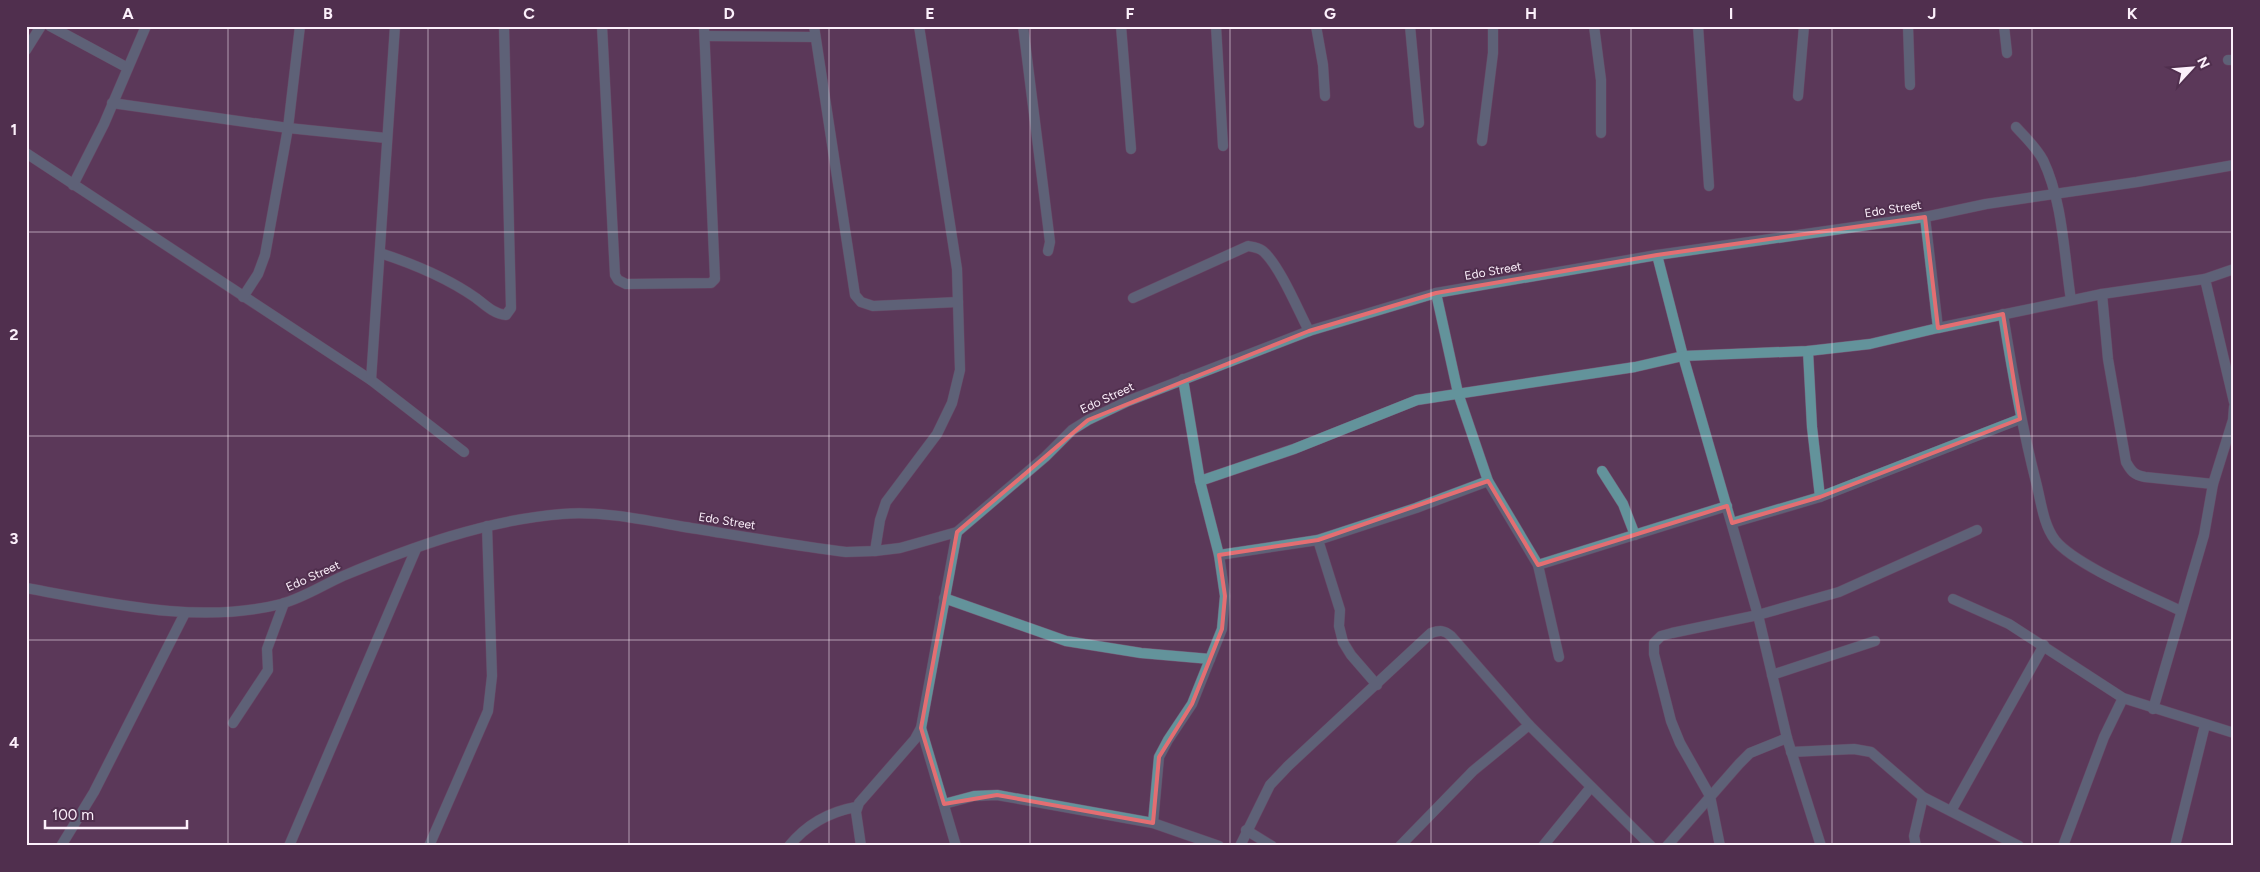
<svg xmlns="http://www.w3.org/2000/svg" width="2260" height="872" font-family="Figtree,sans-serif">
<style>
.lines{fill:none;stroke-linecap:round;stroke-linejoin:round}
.minor-casing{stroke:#755673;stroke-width:11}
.minor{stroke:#63939b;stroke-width:10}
.marked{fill:none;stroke:#e36e72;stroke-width:4;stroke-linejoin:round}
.grid{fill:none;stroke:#fcf0fb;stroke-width:1;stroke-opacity:0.55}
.labels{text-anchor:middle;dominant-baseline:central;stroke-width:4;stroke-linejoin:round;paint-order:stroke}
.street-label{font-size:12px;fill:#fcf0fb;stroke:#502f4e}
.neatline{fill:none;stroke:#fcf0fb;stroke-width:2}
.grid-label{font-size:16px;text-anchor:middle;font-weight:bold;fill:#fcf0fb}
</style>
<rect width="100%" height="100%" fill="#5b3959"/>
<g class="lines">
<defs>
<g id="minor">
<path d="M50 26 126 67"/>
<path d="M602 26 615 275 618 280 626 284 711 283 715 279 704 26"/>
<path d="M814 26 855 295 861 302 873 306 958 302"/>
<path d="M1023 26 1050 242 1048 251"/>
<path d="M1121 26 1131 149"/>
<path d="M1216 26 1223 146"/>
<path d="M1316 26 1323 65 1325 96"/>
<path d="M1410 26 1419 123"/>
<path d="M1594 26 1601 80V133"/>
<path d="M1698 26 1709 186"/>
<path d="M1908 26 1910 85"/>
<path d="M2004 26 2007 53"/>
<path d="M705 36 814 37"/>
<path d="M26 50 41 26"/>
<path d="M2228 60H2234"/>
<path d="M1798 96 1804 26"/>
<path d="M112 103 288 128 386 138"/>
<path d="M2016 127C2025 137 2036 147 2043 160 2063 202 2064 255 2071 300"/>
<path d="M1482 141 1493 53V26"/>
<path d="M26 153 371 380 464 452"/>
<path d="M73 185 104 124 146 26"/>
<path d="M380 253C414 264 446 277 476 298 485 305 494 314 506 315L511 308 504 26"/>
<path d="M1657 255 1683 356 1758 615 1787 738 1821 846"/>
<path d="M2234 269 2205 279 2234 402"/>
<path d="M1436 293 1458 393 1488 481 1538 565 1559 657"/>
<path d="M2102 294 2108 359 2126 462C2131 471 2134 475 2145 477L2213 484"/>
<path d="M243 297 258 274 265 255 288 128 300 26"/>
<path d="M1133 298 1248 246C1254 247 1261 248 1265 253 1281 269 1298 310 1309 331"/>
<path d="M2003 314C2012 371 2022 427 2036 482 2041 501 2043 524 2055 540 2075 565 2150 596 2181 611"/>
<path d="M1938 328 2102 294 2205 279"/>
<path d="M1808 351 1812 427 1820 497"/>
<path d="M371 380 395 26"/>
<path d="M1602 471 1623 504 1635 535"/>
<path d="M1200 481 1294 449 1417 400 1635 367 1683 356 1808 351 1870 344 1938 328 1925 217"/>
<path d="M1732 523 1820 497 2020 419"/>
<path d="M1318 540 1340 610 1339 626 1343 642 1351 655 1377 685"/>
<path d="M875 551 880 520 886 502 937 434 952 403 960 370 957 269 919 26"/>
<path d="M1219 555 1318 540 1416 508 1488 481"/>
<path d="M1538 565 1727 506"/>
<path d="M26 588C109 603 198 625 281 604 303 598 323 585 343 576 412 547 487 520 562 514 601 511 640 519 679 526 735 535 790 545 846 552L875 551 900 548 957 532 1045 457 1072 430 1088 420 1128 401 1309 331 1436 293 1657 255 1925 217 1986 204 2137 182 2234 165"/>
<path d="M944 598 1066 641 1141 653 1210 659"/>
<path d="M1953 599 2009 624 2123 698 2234 733"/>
<path d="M1772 675 1875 641"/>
<path d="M2153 709 2204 535 2213 484 2233 420 2234 407"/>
<path d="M233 723 268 670 267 649 284 603"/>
<path d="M921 728 956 846"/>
<path d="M1791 752 1854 749 1871 752 1923 797 2019 846"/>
<path d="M944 804 974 796 997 795 1153 823 1219 846"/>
<path d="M1951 811 2044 645"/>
<path d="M1153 823 1159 757 1168 740 1192 704 1222 629 1225 596 1219 555 1200 481 1183 379"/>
<path d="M1246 830 1272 846"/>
<path d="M61 846 94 792 185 613"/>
<path d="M289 846 416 549"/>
<path d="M429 846 488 711 492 676 487 526"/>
<path d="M789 846C807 824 828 812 856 807"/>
<path d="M861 846 856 812 859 803 915 739 921 728 957 532"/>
<path d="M1240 846 1270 785 1288 766 1431 633C1440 630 1444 630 1451 636L1529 725 1651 846"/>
<path d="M1400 846 1473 771 1529 725"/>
<path d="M1543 846 1591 787"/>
<path d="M1667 846 1739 764 1750 753 1787 738"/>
<path d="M1720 846 1710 796 1680 743 1671 721 1654 654V643L1661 636 1672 633 1758 615 1839 592 1977 530"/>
<path d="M1916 846 1914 836 1923 797"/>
<path d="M2063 846 2104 737 2123 698"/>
<path d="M2175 846 2205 725"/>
</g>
</defs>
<!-- minor casing -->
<use href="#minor" class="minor-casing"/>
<!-- minor -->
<use href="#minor" class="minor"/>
</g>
<!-- marked area -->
<path d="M0 0H2260V872H0ZM1925 217 1938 328 2003 314 2020 419 1820 497 1732 523 1727 506 1538 565 1488 481 1318 540 1219 555 1225 596 1222 629 1192 704 1159 757 1153 823 997 795 944 804 921 728 957 532 1088 420 1309 331 1436 293 1657 255Z" fill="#5b3959" fill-opacity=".55" fill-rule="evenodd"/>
<path class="marked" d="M1925 217 1938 328 2003 314 2020 419 1820 497 1732 523 1727 506 1538 565 1488 481 1318 540 1219 555 1225 596 1222 629 1192 704 1159 757 1153 823 997 795 944 804 921 728 957 532 1088 420 1309 331 1436 293 1657 255Z"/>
<!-- grid -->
<path class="grid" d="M228 26V846M428 26V846M629 26V846M829 26V846M1030 26V846M1230 26V846M1431 26V846M1631 26V846M1832 26V846M2032 26V846M26 232H2234M26 436H2234M26 640H2234"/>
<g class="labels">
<!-- street labels -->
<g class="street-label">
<text transform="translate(1893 209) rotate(-9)">Edo Street</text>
<text transform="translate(1493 271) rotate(-10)">Edo Street</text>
<text transform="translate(1107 398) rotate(-25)">Edo Street</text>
<text transform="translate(727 521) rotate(9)">Edo Street</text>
<text transform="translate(313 576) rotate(-24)">Edo Street</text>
</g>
</g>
<!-- border -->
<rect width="2260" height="872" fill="none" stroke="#502f4e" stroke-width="55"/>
<!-- north arrow -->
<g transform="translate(2192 68) rotate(64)" stroke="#502f4e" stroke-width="4" paint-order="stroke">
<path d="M0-4L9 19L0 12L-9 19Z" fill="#fcf0fb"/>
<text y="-8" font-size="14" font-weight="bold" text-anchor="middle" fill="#fcf0fb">N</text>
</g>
<!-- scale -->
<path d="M45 820v8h142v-8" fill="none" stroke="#fcf0fb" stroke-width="2.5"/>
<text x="52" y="820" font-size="15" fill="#fcf0fb" stroke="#502f4e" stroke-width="4" paint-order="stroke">100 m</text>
<rect x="28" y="28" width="2204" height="816" class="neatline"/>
<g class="grid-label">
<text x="128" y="19">A</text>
<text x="328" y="19">B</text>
<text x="529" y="19">C</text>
<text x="729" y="19">D</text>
<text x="930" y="19">E</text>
<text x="1130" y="19">F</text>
<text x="1330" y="19">G</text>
<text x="1531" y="19">H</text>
<text x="1731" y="19">I</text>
<text x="1932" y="19">J</text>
<text x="2132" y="19">K</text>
<text x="14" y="135">1</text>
<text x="14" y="340">2</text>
<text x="14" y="544">3</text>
<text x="14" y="748">4</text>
</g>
</svg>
